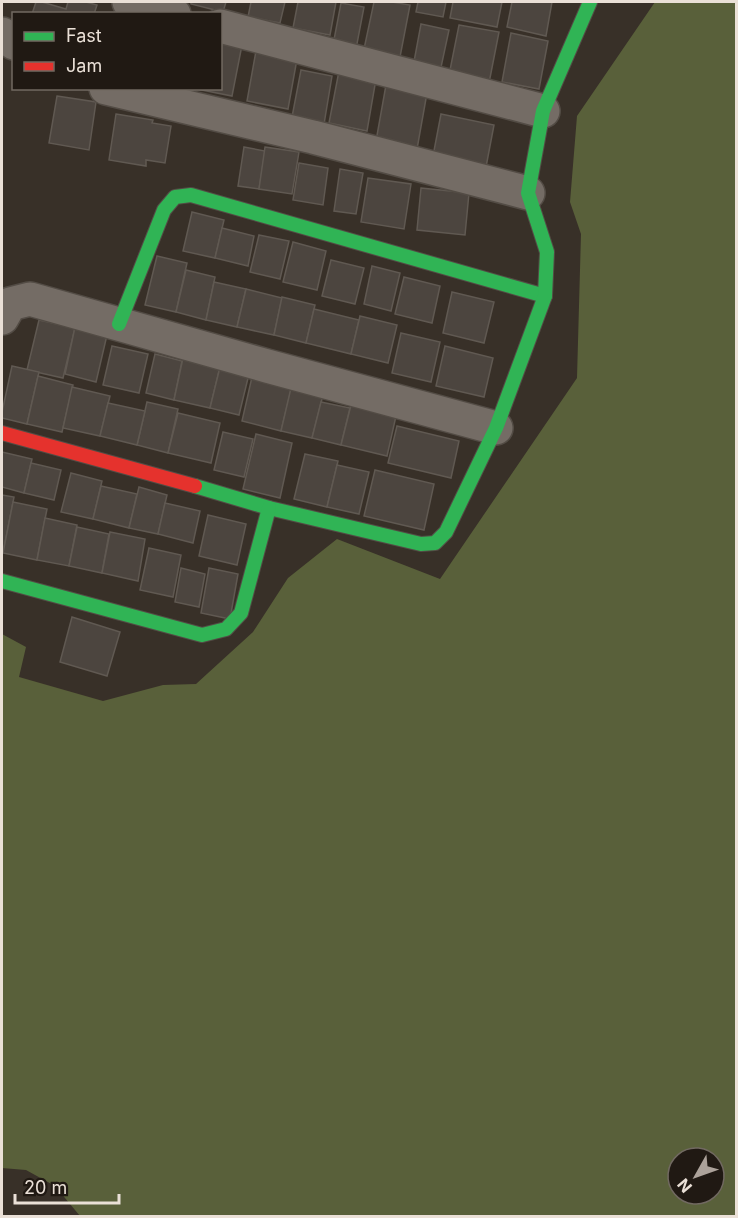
<svg xmlns="http://www.w3.org/2000/svg" width="738" height="1218" font-family="Inter,sans-serif">
<style>
.forest{fill:#59603a;fill-rule:evenodd}
.building{fill:#4c453f;stroke:#605952;stroke-width:1.5}
.lines{fill:none;stroke-linecap:round;stroke-linejoin:round}
.street-casing{stroke:#534c45;stroke-width:36}
.fast-casing{stroke:#534c45;stroke-width:16}
.jam-casing{stroke:#534c45;stroke-width:16}
.street{stroke:#746c65;stroke-width:33}
.fast{stroke:#30b455;stroke-width:14}
.jam{stroke:#e5322d;stroke-width:14}
</style>
<rect width="100%" height="100%" fill="#383028"/>
<!-- forest -->
<path class="forest" d="M655 2H736V1216H80L55 1186 26 1170 2 1168V634L26 647 19 677 103 701 163 685 196 684 253 632 288 578 337 539 440 579 577 378 581 234 570 202 577 116ZM678 1158H714V1194H678Z"/>
<!-- building -->
<g class="building">
<path d="M36 2H42L66 9 68 2H86L97 5 94 14H32Z"/>
<path d="M191 2H226L223 12 191 4Z"/>
<path d="M251 2H285L280 23 248 17Z"/>
<path d="M298 2H336L330 35 293 28Z"/>
<path d="M374 2H392L410 5 400 57 364 49Z"/>
<path d="M418 2H446L443 17 416 12Z"/>
<path d="M453 2H502L497 27 450 18Z"/>
<path d="M512 2H552L546 36 507 27Z"/>
<path d="M341 3 364 7 356 49 333 45Z"/>
<path d="M421 24 449 30 440 72 413 67Z"/>
<path d="M459 25 499 32 489 83 449 75Z"/>
<path d="M511 33 548 41 539 89 502 82Z"/>
<path d="M220 36 243 40 232 96 192 88H220Z"/>
<path d="M256 51 297 59 288 109 247 101Z"/>
<path d="M301 70 332 76 324 124 292 117Z"/>
<path d="M339 71 376 79 367 131 329 123Z"/>
<path d="M386 85 427 93 417 149 376 141Z"/>
<path d="M57 96 96 102 89 150 49 143Z"/>
<path d="M116 114 153 120 152 123 171 126 165 163 146 160V166L109 160Z"/>
<path d="M441 114 494 125 486 167 433 156Z"/>
<path d="M244 147 265 151 259 189 238 186Z"/>
<path d="M265 147 299 152 292 194 259 189Z"/>
<path d="M299 163 328 168 323 205 293 200Z"/>
<path d="M340 169 363 173 356 214 334 211Z"/>
<path d="M368 178 411 184 404 229 361 222Z"/>
<path d="M421 188 469 193 465 235 417 230Z"/>
<path d="M192 212 224 220 215 258 183 251Z"/>
<path d="M222 228 254 236 248 266 215 258Z"/>
<path d="M259 235 289 241 280 279 250 272Z"/>
<path d="M293 242 326 251 317 290 283 282Z"/>
<path d="M157 256 187 263 176 312 145 305Z"/>
<path d="M331 260 364 268 355 304 322 296Z"/>
<path d="M372 266 400 273 391 311 364 304Z"/>
<path d="M186 270 215 277 206 320 176 312Z"/>
<path d="M404 277 440 286 432 323 395 314Z"/>
<path d="M214 282 246 289 237 327 206 320Z"/>
<path d="M246 289 282 298 274 335 237 327Z"/>
<path d="M452 292 494 302 484 343 443 333Z"/>
<path d="M282 297 315 305 306 343 274 335Z"/>
<path d="M314 309 359 320 351 354 306 343Z"/>
<path d="M360 316 397 325 388 363 351 354Z"/>
<path d="M39 320 75 328 63 378 27 370Z"/>
<path d="M75 327 107 335 96 382 65 374Z"/>
<path d="M401 333 440 342 431 382 392 373Z"/>
<path d="M112 346 148 354 139 393 103 385Z"/>
<path d="M445 346 493 358 484 397 436 386Z"/>
<path d="M155 354 182 361 174 400 146 393Z"/>
<path d="M183 358 220 367 210 408 174 400Z"/>
<path d="M12 366 39 372 27 424 2 418V412Z"/>
<path d="M220 367 249 374 239 415 210 408Z"/>
<path d="M38 376 73 385 62 432 27 424Z"/>
<path d="M252 377 292 386 281 431 242 421Z"/>
<path d="M72 387 110 396 100 436 63 428Z"/>
<path d="M291 388 323 395 312 438 281 431Z"/>
<path d="M147 402 178 409 168 453 137 445Z"/>
<path d="M321 402 350 408 341 445 312 438Z"/>
<path d="M108 403 145 411 137 445 100 436Z"/>
<path d="M351 405 396 416 387 456 341 445Z"/>
<path d="M178 413 220 423 211 463 168 453Z"/>
<path d="M397 426 459 441 451 478 388 463Z"/>
<path d="M223 432 253 439 244 477 214 470Z"/>
<path d="M256 434 292 443 280 498 243 489Z"/>
<path d="M2 452 32 459 24 493 2 487Z"/>
<path d="M305 454 338 461 327 507 294 499Z"/>
<path d="M31 463 61 470 54 500 24 493Z"/>
<path d="M337 465 369 472 359 514 327 507Z"/>
<path d="M375 470 434 484 424 530 364 516Z"/>
<path d="M71 473 102 481 93 519 61 512Z"/>
<path d="M101 486 137 494 129 528 93 519Z"/>
<path d="M139 487 167 495 158 534 129 528Z"/>
<path d="M2 495 14 497 3 553H2Z"/>
<path d="M13 502 47 509 37 560 3 553Z"/>
<path d="M165 503 200 511 193 543 158 534Z"/>
<path d="M208 515 246 524 237 565 199 556Z"/>
<path d="M45 518 77 525 69 566 37 560Z"/>
<path d="M77 527 109 534 102 573 69 566Z"/>
<path d="M110 532 145 539 138 581 102 573Z"/>
<path d="M149 548 181 555 173 597 140 590Z"/>
<path d="M181 568 205 574 199 607 175 602Z"/>
<path d="M209 568 238 574 230 619 201 613Z"/>
<path d="M72 617 120 632 107 676 60 662Z"/>
</g>
<g class="lines">
<defs>
<g id="street">
<path d="M129 2 174 14"/>
<path d="M220 26 543 111"/>
<path d="M2 34 14 43"/>
<path d="M106 88 313 137 528 193"/>
<path d="M2 318 10 304 30 299 267 366 496 428"/>
</g>
<g id="fast">
<path d="M119 324 164 210 175 197 191 195 545 296"/>
<path d="M195 486 269 508 421 544 435 543 446 532 496 428 545 296 547 252 528 193 543 111 590 2"/>
<path d="M2 581 202 635 226 629 241 613 269 508"/>
</g>
<path id="jam" d="M2 433 195 486"/>
</defs>
<!-- street casing -->
<use href="#street" class="street-casing"/>
<!-- fast casing -->
<use href="#fast" class="fast-casing"/>
<!-- jam casing -->
<use href="#jam" class="jam-casing"/>
<!-- street -->
<use href="#street" class="street"/>
<!-- fast -->
<use href="#fast" class="fast"/>
<!-- jam -->
<use href="#jam" class="jam"/>
</g>
<!-- border -->
<rect width="738" height="1218" fill="none" stroke="#eae0d7" stroke-width="6"/>
<!-- legend -->
<rect x="12" y="12" width="210" height="78" fill="#201913" stroke="#716961" stroke-width="1.5"/>
<rect x="24" y="32" width="30" height="9" fill="#30b455" stroke="#716961" stroke-width="1.5"/>
<text x="66" y="42" font-size="18" fill="#eae0d7">Fast</text>
<rect x="24" y="62" width="30" height="9" fill="#e5322d" stroke="#716961" stroke-width="1.5"/>
<text x="66" y="72" font-size="18" fill="#eae0d7">Jam</text>
<!-- north arrow -->
<g transform="translate(696 1176) rotate(230)"><circle r="28" fill="#201913" stroke="#716961" stroke-width="1.5"/>
<path d="M0-4.5L10 22L0 15L-10 22Z" fill="#aca29a"/>
<text y="-9" font-size="16" font-weight="bold" text-anchor="middle" fill="#eae0d7">N</text>
</g>
<!-- scale -->
<path d="M15 1194v9h104v-9" fill="none" stroke="#eae0d7" stroke-width="3"/>
<text x="24" y="1194" font-size="18" fill="#eae0d7" stroke="#201913" stroke-width="4.5" paint-order="stroke">20 m</text>
</svg>
